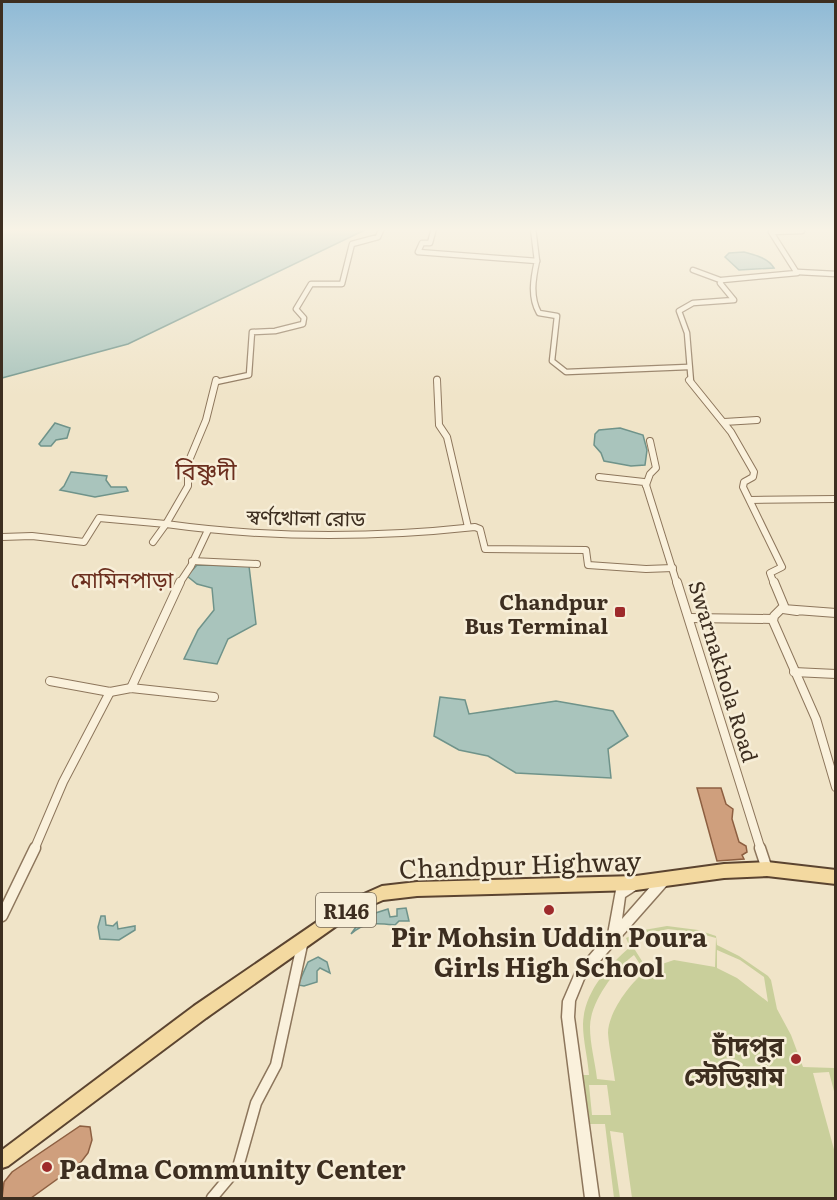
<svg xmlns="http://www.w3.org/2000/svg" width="837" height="1200" font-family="Literata,'Noto Sans Bengali',serif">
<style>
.green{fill:#c9cf9b;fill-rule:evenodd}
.water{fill:#a9c4bc;stroke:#6f938a;stroke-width:1.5}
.building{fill:#cf9f7d;stroke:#8d5f41;stroke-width:1.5}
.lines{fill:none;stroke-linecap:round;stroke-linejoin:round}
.minor-far3-casing{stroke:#8d765c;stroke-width:7}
.minor-far2-casing{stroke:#8d765c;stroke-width:8}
.minor-far1-casing{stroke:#8d765c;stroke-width:10}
.minor-casing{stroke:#8d765c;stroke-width:13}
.tertiary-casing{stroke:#8d765c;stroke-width:3}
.primary-casing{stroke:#5b4430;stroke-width:4}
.minor-far3{stroke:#faf1dc;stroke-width:4.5}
.minor-far2{stroke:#faf1dc;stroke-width:6}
.minor-far1{stroke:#faf1dc;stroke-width:8}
.minor{stroke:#faf1dc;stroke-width:10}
.tertiary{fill:#faf1dc;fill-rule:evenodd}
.primary{fill:#f3d9a0;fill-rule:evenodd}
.poi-dot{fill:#9e2a2b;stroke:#f7eed8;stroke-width:2}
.labels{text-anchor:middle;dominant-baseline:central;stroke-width:5;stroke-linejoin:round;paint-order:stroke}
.shield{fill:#f7eed8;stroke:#756857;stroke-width:1.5}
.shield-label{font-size:20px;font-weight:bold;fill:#3d2e20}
.street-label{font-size:21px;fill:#3d2e20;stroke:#f7eed8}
.poi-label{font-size:21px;font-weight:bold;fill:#3d2e20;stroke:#f7eed8;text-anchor:end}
.neighbourhood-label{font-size:22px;fill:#6b2e1e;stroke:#f7eed8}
.quarter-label{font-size:24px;fill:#6b2e1e;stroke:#f7eed8}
.near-street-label{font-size:26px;fill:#3d2e20;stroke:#f7eed8}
.near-poi-label{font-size:26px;font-weight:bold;fill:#3d2e20;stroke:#f7eed8}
</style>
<rect width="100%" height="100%" fill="#f0e4c8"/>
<!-- green -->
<path class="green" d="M667 926 698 930 716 936 717 945 739 956 768 976 771 980 777 1009 791 1035 803 1067 834 1068 835 1095 829 1072 813 1073 835 1153V1198H632L623 1133 610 1131 620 1198H614L605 1124H588L582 1075H589C588 1059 583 1041 583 1024 584 992 608 966 630 947L626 938 644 930ZM668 929 694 932 716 938 715 967 674 960 647 969 630 942 646 934ZM717 950 740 960 764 977 768 1002 737 978 717 968ZM634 955 645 972C630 983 608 1013 608 1033 609 1048 613 1065 615 1081L597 1079C595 1062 590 1044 590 1027 590 1002 615 969 634 955ZM589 1085H607L611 1115H592Z"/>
<!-- water -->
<g class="water">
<path d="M2 228H369L128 344 2 378Z"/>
<path d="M744 252C755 255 768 258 774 268L739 270 725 257 729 253Z"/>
<path d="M55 423 70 428 67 438 56 440 51 446H41L39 444Z"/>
<path d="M620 428 643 435 647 450 645 465 631 466 604 461 601 453 594 445 595 434 599 430Z"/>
<path d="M71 472 107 476 106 480 111 487H126L128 491 95 497 60 490 64 486Z"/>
<path d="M197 565 249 566 256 624 228 639 217 664 184 659 198 630 214 610 212 588 197 584 187 576Z"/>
<path d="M440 697 465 700 469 714 556 701 613 711 628 736 608 749 611 778 516 773 488 756 459 750 434 736Z"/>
<path d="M406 908 409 921H399L395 925C378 923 365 921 351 934L363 917 388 909 390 917 397 916V909Z"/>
<path d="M101 916H105L106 925 113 926 117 922 118 929 135 926V930L119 940 100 939 98 927Z"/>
<path d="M318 957 327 962 330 973 320 968 317 971V982L304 986 298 985 308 962Z"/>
</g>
<!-- building -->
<g class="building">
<path d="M697 788H721L726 804 733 809 732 819 739 842 746 846 747 852 742 855 744 859 717 861Z"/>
<path d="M80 1126 90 1127 92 1140 88 1153 81 1162 31 1198H2L4 1182 12 1172Z"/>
</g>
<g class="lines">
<defs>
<g id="minor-far3">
<path d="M434 228 430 243H422L418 252 537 261C533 279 530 297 539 313L557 316 552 361 566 372 688 367"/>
<path d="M533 228 537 261"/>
<path d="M693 270 720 280"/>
<path d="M798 272 836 274"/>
<path d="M437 379V382"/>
<path d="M216 382 249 375 252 332 275 331 303 324 304 318 296 309 311 284H342L352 244 378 237 382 228"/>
<path d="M691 382 687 333 679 311 693 303 734 300 720 283 722 280 797 273 771 232 802 231 800 228"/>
</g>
<g id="minor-far2">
<path d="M437 380 439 425 447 437 468 527"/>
<path d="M689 380 731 432 754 472 753 477 744 482 743 487 782 567 770 573 774 584"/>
<path d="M724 422 757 420"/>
<path d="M599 477 644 482 646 485"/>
<path d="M646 485 677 584"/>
<path d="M646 485 650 474 656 468 650 441"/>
<path d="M750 500 836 499"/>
<path d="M2 537 32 536 84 542 99 518 166 524 188 486V463L206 420 216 380"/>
<path d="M153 542 166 524C267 538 374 538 475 527L480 529 485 549 586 550 588 565 646 569 673 568"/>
<path d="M192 561 257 564"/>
<path d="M179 584 191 566 208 530"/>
</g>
<g id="minor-far1">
<path d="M677 582 761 850"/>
<path d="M774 582 784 606 774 616 773 621 816 719 836 787"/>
<path d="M797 611 783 609 836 613"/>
<path d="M690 618 773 619"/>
<path d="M794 672 836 674"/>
<path d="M50 681 110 692 131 688 214 697"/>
<path d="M131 688 180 582"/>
<path d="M34 850 63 782 110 692"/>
</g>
<g id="minor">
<path d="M760 848 767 869"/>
<path d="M2 916 35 848"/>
<path d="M212 1198 238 1167 256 1103 276 1065 302 945"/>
</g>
<path id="tertiary" d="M663 876 667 877 668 881 667 885 584 979 575 1001 574 1017 599 1198H585L562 1017 563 1001 576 971 608 934 616 890 635 879 639 880 640 884 639 888 625 897 622 919 659 877Z"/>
<path id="primary" d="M767 862 836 870V884L767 876 724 878 636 890 417 896 383 900 356 912 206 1018 8 1166 2 1168V1150L194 1006 346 902 382 886 417 882 636 876 724 864Z"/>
</defs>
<!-- minor-far3 casing -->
<use href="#minor-far3" class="minor-far3-casing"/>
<!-- minor-far2 casing -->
<use href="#minor-far2" class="minor-far2-casing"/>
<!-- minor-far1 casing -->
<use href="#minor-far1" class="minor-far1-casing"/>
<!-- minor casing -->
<use href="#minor" class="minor-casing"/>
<!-- tertiary casing -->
<use href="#tertiary" class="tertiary-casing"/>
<!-- primary casing -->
<use href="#primary" class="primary-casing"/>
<!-- minor-far3 -->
<use href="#minor-far3" class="minor-far3"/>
<!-- minor-far2 -->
<use href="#minor-far2" class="minor-far2"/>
<!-- minor-far1 -->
<use href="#minor-far1" class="minor-far1"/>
<!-- minor -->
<use href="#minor" class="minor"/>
<!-- tertiary -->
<use href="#tertiary" class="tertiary"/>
<!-- primary -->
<use href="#primary" class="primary"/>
</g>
<!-- sky -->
<linearGradient id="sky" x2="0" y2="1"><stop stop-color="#8fbad6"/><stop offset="0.58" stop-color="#f8f3e6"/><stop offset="1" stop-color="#f8f3e6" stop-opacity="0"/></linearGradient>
<rect width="837" height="396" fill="url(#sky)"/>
<!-- markers -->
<g class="poi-dot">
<rect x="614" y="606" width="12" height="12" rx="3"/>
<circle cx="549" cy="910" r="6"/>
<circle cx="796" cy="1059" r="6"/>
<circle cx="47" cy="1167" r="6"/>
</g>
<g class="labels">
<!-- shield labels -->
<rect class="shield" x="316" y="893" width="60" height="34" rx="4.5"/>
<g class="shield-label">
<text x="346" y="910">R146</text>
</g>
<!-- street labels -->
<g class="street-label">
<text transform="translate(306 516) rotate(1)">স্বর্ণখোলা রোড</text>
<text transform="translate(725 671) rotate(73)">Swarnakhola Road</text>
</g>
<!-- poi labels -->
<g class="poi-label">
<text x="608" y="600">Chandpur<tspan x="608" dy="24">Bus Terminal</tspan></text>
</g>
<!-- neighbourhood labels -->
<g class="neighbourhood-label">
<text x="122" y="578">মোমিনপাড়া</text>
</g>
<!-- quarter labels -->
<g class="quarter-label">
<text x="206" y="469">বিষ্ণুদী</text>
</g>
<!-- near-street labels -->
<g class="near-street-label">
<text transform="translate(520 863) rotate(-2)">Chandpur Highway</text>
</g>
<!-- near-poi labels -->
<g class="near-poi-label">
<text x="549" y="935">Pir Mohsin Uddin Poura<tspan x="549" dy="30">Girls High School</tspan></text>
<text x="784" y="1044" text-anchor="end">চাঁদপুর<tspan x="784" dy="30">স্টেডিয়াম</tspan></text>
<text x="59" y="1167" text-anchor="start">Padma Community Center</text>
</g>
</g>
<!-- border -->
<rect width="837" height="1200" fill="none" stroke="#3d2e20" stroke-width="6"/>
</svg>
